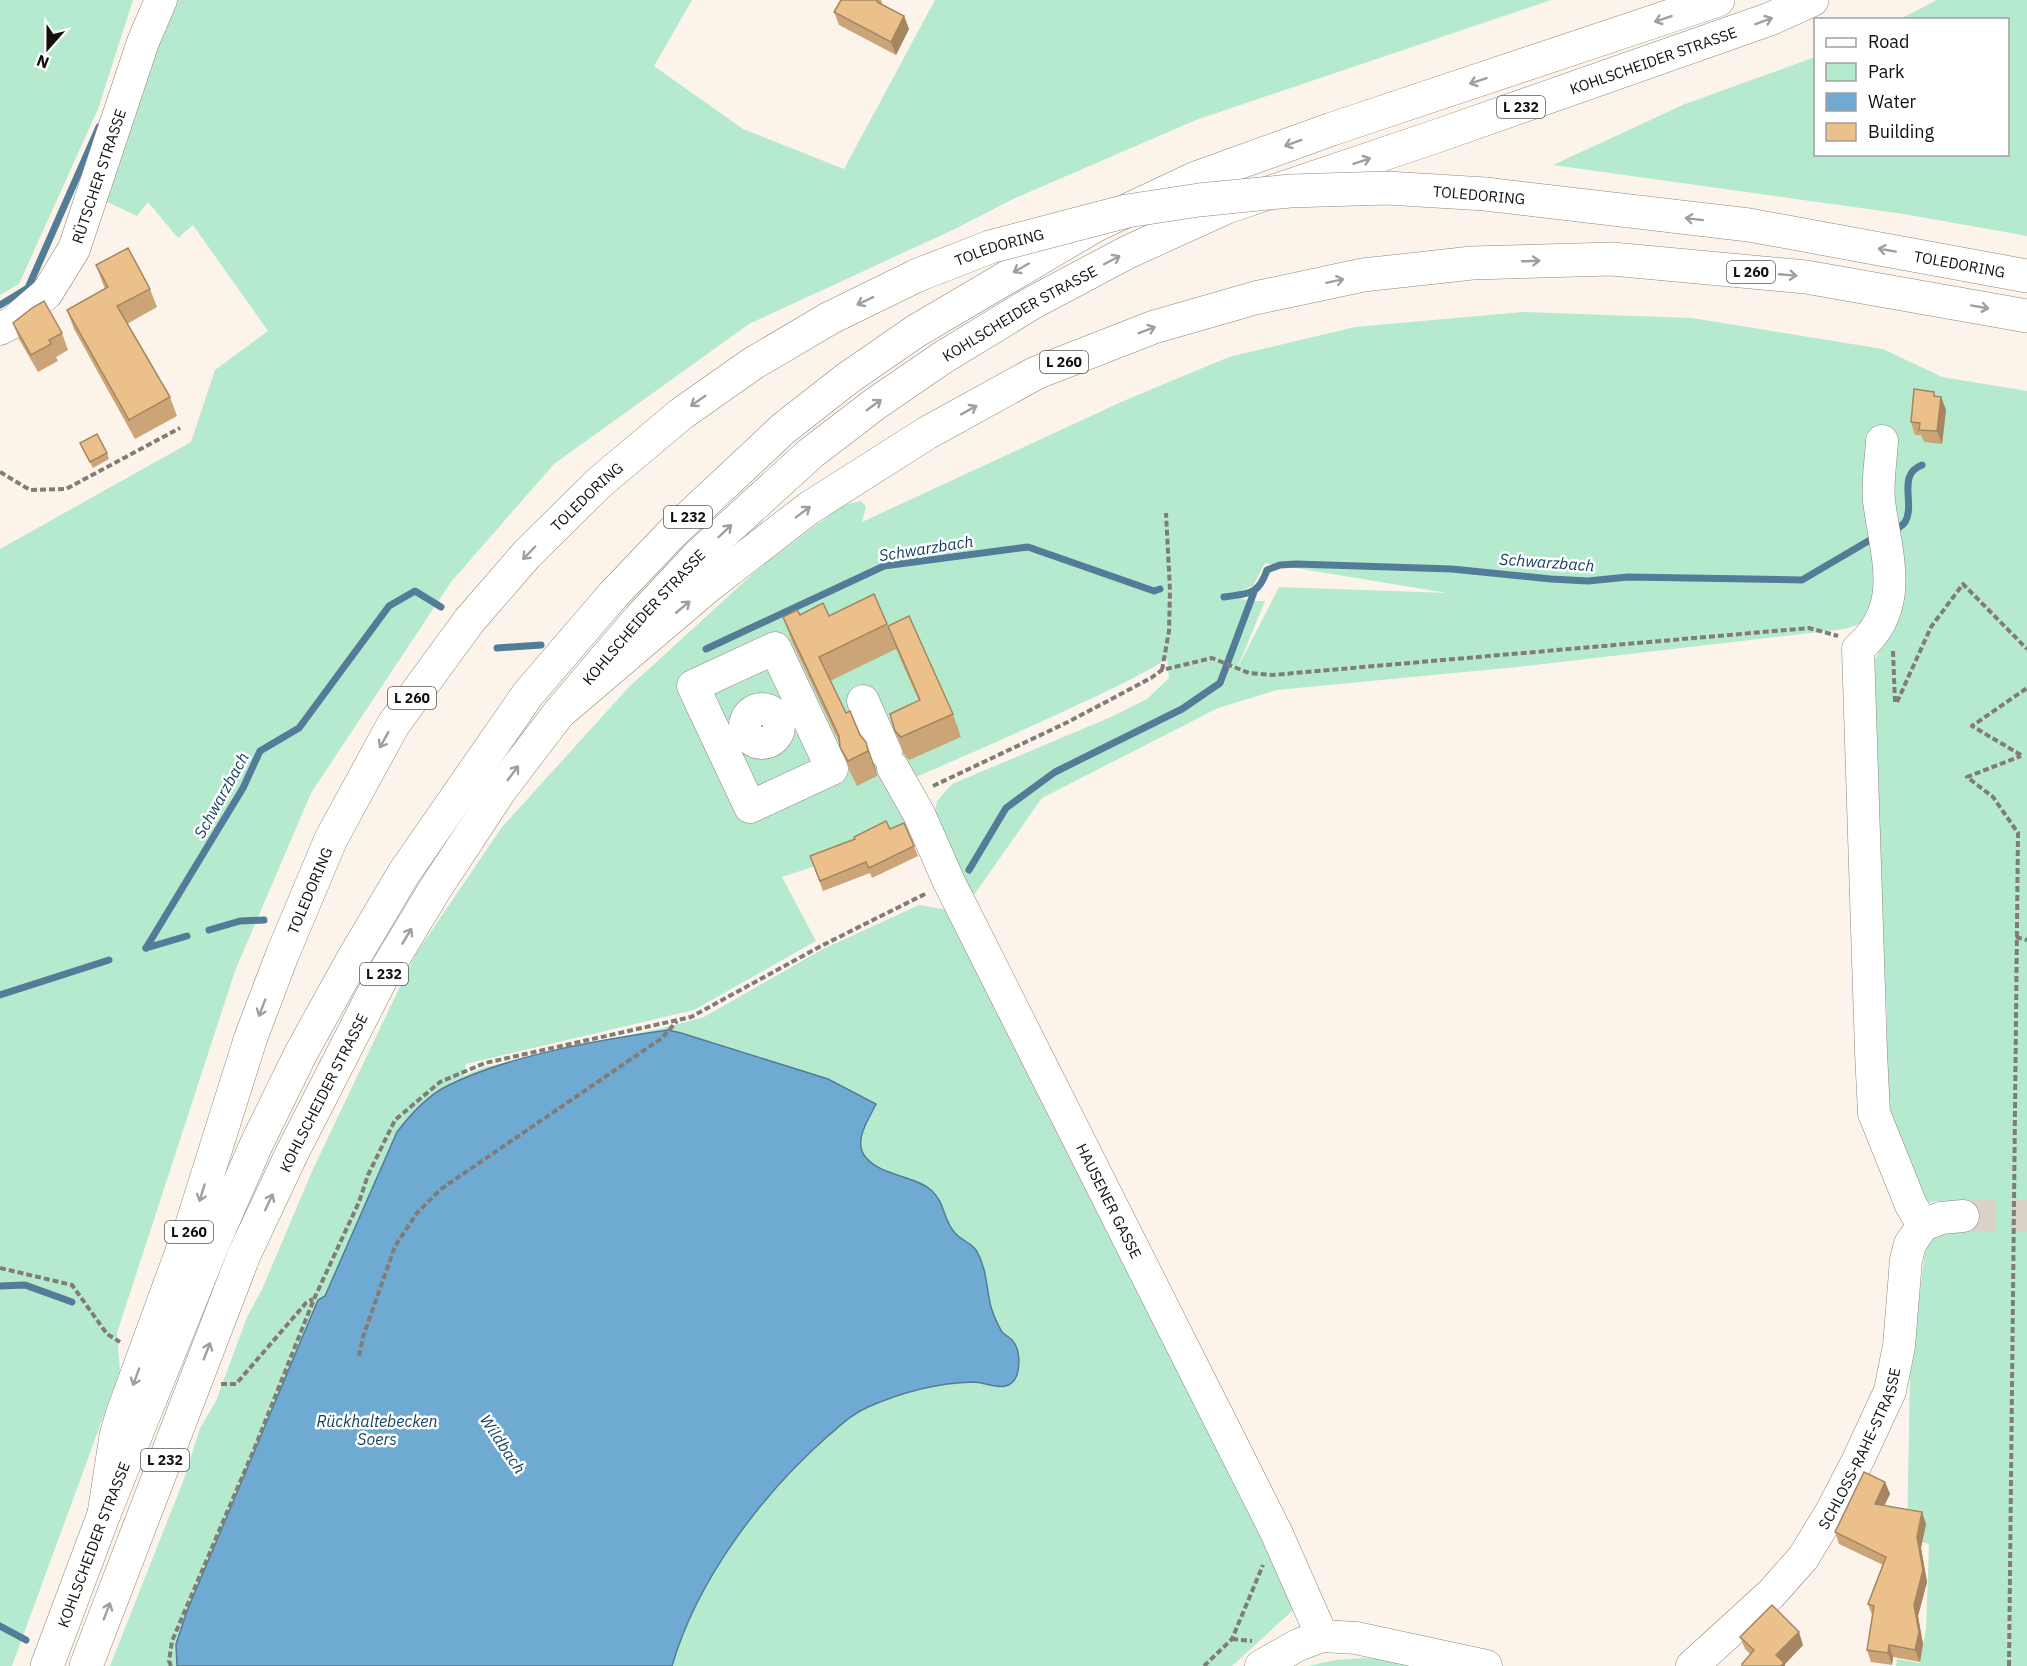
<svg xmlns="http://www.w3.org/2000/svg" width="2027" height="1666" font-family="'IBM Plex Sans',sans-serif">
<style>
.green{fill:#b5eace;fill-rule:evenodd}
.water{fill:#6faad3;stroke:#537c98;stroke-width:1.5}
.lines{fill:none;stroke-linecap:round;stroke-linejoin:round}
.stream{stroke:#537c98;stroke-width:7}
.minor-tunnel{stroke:#d9d2c9;stroke-width:32;stroke-dasharray:32 16;stroke-linecap:butt}
.minor-casing{stroke:#8d867e;stroke-width:33}
.major-casing{stroke:#8d867e;stroke-width:34}
.highway-casing{stroke:#8d867e;stroke-width:34}
.path{stroke:#827c76;stroke-width:4;stroke-dasharray:6 3;stroke-linecap:butt}
.minor{stroke:#fff;stroke-width:32}
.major{stroke:#fff;stroke-width:33}
.highway{stroke:#fff;stroke-width:33}
.highway-bridge-casing{stroke:#8d867e;stroke-width:34;stroke-linecap:butt}
.highway-bridge{stroke:#fff;stroke-width:33}
.wall{fill:#cba577}
.shaded-wall{fill:#a58661}
.building{fill:#ecc08a;stroke:#a58661;stroke-width:1.5}
.oneway{stroke:#a19f9e}
.labels{text-anchor:middle;dominant-baseline:central;stroke-width:5;stroke-linejoin:round;paint-order:stroke}
.shield{fill:#fff;stroke:#5a5856;stroke-width:1.5}
.shield-label{font-size:14px;font-weight:bold;fill:#13100d}
.street-label{font-size:15px;fill:#13100d;stroke:#fff}
.water-label{font-size:16px;font-style:italic;fill:#13425e;stroke:#fff}
</style>
<rect width="100%" height="100%" fill="#fcf4ea"/>
<!-- green -->
<g class="green">
<path d="M0 0H133L98 109 19 284 0 295Z"/>
<path d="M174 0H692L654 66 743 129 844 169 935 0H1551L1196 120 1013 199 959 227 749 324 554 464 451 582 311 793 235 971 117 1333 120 1371 12 1666H0V549L191 442 215 370 268 331 193 225 178 238 148 202 137 216 99 198Z"/>
<path d="M1937 0H2027V236L1904 214 1553 165 1685 104 1815 57 1816 154H2008V20L1900 19Z"/>
<path d="M1523 312 1692 318 1883 349 1942 377 2027 391V1666H1896L1897 1659 1919 1663 1926 1629 1929 1544 1907 1538 1910 1373 1926 1242 1953 1202 1936 1201 1918 1204 1888 1132 1885 1090 1887 1016 1862 682 1894 626 1875 619 1845 629 1517 667 1277 690 1218 708 1042 798 969 902 1313 1592 1232 1666H110L184 1479 200 1428 216 1401 247 1317 263 1287 313 1169 415 955 502 827 628 688 757 570 843 505 861 501 866 507 862 522 1121 402 1229 357 1355 327ZM1265 563 1447 593H1448L1279 587 1237 669 1265 601H1254L1226 596 1253 586ZM1167 659 1169 678 1147 699 1111 717 952 784 937 801 933 820 954 911 919 905 823 949 704 1017 671 1026 485 1067 463 1076 466 1064 694 1010 816 941 782 877 894 840 917 829 896 785C950 763 1003 739 1056 715 1094 697 1131 681 1167 659Z"/>
<path d="M1364 1658 1411 1662 1430 1666H1308L1335 1660Z"/>
</g>
<!-- water -->
<path class="water" d="M668 1030 681 1033 828 1079 876 1104C869 1119 854 1139 864 1155 878 1176 914 1175 931 1190 945 1202 943 1220 955 1233 961 1240 971 1243 976 1250 987 1268 986 1287 991 1307 993 1314 998 1325 1002 1332 1005 1335 1009 1337 1012 1340 1020 1348 1020 1365 1017 1375 1009 1396 988 1382 973 1382 938 1383 900 1393 868 1407 852 1414 841 1425 828 1436 761 1495 697 1580 672 1666H177L176 1644 187 1611 318 1300 325 1296 397 1132C410 1115 427 1096 447 1086 509 1055 599 1040 668 1030Z"/>
<g class="lines">
<!-- stream -->
<g class="stream">
<path d="M0 305 28 288 99 127"/>
<path d="M1894 531C1897 529 1903 525 1905 522 1916 504 1896 475 1922 465"/>
<path d="M1224 597C1249 593 1258 596 1267 570L1280 565 1296 564 1452 569 1551 579 1588 581 1628 577 1802 580 1870 540"/>
<path d="M497 648 541 645"/>
<path d="M706 649 884 566 1028 547 1154 591 1160 589"/>
<path d="M969 870 1006 808 1055 772 1182 709 1220 683 1254 592"/>
<path d="M209 930 240 921 264 920"/>
<path d="M146 948 243 788 260 751 299 728 389 606 415 591 441 607"/>
<path d="M146 948 187 936"/>
<path d="M0 995 109 960"/>
<path d="M0 1286 25 1285 72 1302"/>
<path d="M0 1626 26 1640"/>
</g>
<!-- minor-tunnel -->
<path class="minor-tunnel" d="M1963 1216H2027"/>
<defs>
<g id="minor">
<path id="s1" d="M0 329 12 323 47 293 74 249 143 42 161 0"/>
<path d="M1882 441C1881 460 1877 482 1879 501 1886 556 1907 607 1858 649L1871 1052 1874 1113 1911 1205 1923 1225"/>
<path d="M775 648 832 769 750 807 693 686Z"/>
<path d="M863 701 886 753"/>
<circle cx="762" cy="726" r="17"/>
<path id="s2" d="M893 768 919 814 949 882 1276 1532 1322 1636"/>
<path d="M1261 1666 1298 1645 1322 1636 1356 1638 1486 1666"/>
<path id="s3" d="M1692 1666 1772 1593 1803 1558 1831 1512 1858 1460 1890 1391 1899 1346 1906 1260 1910 1244 1923 1225 1941 1218 1963 1216"/>
</g>
<g id="major">
<path id="s4" d="M47 1666 104 1514 212 1246 256 1145 301 1053 353 959 404 873 528 694 613 595 672 533 784 428 848 378 916 331 1096 225 1196 178 1332 129 1718 0"/>
<path id="s5" d="M86 1666 244 1255 292 1153 382 977 435 889 501 789 559 713 639 619 699 555 811 453 875 404 942 358 1032 303 1128 252 1227 207 1434 137 1770 19 1812 0"/>
</g>
<g id="highway">
<path id="s6" d="M1485 194 1749 225 2027 276"/>
<path d="M559 713 707 587 809 508 927 433 1036 373 1154 327 1255 298 1363 275 1472 263 1612 259 1806 277 2027 316"/>
<path id="s7" d="M104 1514 116 1436 122 1415 192 1224 251 1037 283 953 331 839 393 725 469 621 527 554 600 482 681 414 752 364 830 318 918 275"/>
</g>
</defs>
<!-- minor casing -->
<use href="#minor" class="minor-casing"/>
<!-- major casing -->
<use href="#major" class="major-casing"/>
<!-- highway casing -->
<use href="#highway" class="highway-casing"/>
<!-- path -->
<g class="path">
<path d="M0 472 30 490 66 489 180 428"/>
<path d="M1893 651 1895 702H1897"/>
<path d="M1162 670 1169 631 1170 590 1166 513"/>
<path d="M1897 702 1931 627 1963 584 2027 649"/>
<path d="M2021 755 1972 726 2027 688"/>
<path d="M933 786 1068 722 1151 678 1162 670 1212 658 1249 673 1272 675 1809 628 1838 636"/>
<path d="M2016 937 2027 940"/>
<path d="M0 1268 72 1285 107 1334 120 1342"/>
<path d="M359 1356 363 1337 395 1246 417 1213 441 1189 662 1038 677 1021"/>
<path d="M221 1384H236L306 1303 313 1299"/>
<path d="M1232 1639 1252 1641"/>
<path d="M171 1666 169 1661 172 1641 255 1447 314 1299 359 1202 368 1175 395 1120 440 1082 485 1063 691 1017 821 946 927 893"/>
<path d="M1204 1666 1232 1639 1263 1565"/>
<path d="M2009 1666 2018 833 1993 797 1967 777 2021 756"/>
</g>
<!-- minor -->
<use href="#minor" class="minor"/>
<!-- major -->
<use href="#major" class="major"/>
<!-- highway -->
<use href="#highway" class="highway"/>
<defs>
<g id="highway-bridge">
<path id="s8" d="M918 275 990 247 1127 211 1199 200 1290 191 1387 188 1485 194"/>
</g>
</defs>
<!-- highway-bridge casing -->
<use href="#highway-bridge" class="highway-bridge-casing"/>
<!-- highway-bridge -->
<use href="#highway-bridge" class="highway-bridge"/>
</g>
<!-- wall -->
<g class="wall">
<path d="M841 0H881L883 5 904 16 909 29 896 55 839 25 834 12Z"/>
<path d="M96 265 150 289 157 307 127 324 170 397 177 416 135 439 74 329 67 310 105 289Z"/>
<path d="M13 323 62 333 68 350 56 357 58 361 38 372 19 339Z"/>
<path d="M1936 397H1941L1946 410 1942 444 1924 442 1921 435H1915L1911 422Z"/>
<path d="M80 443 107 453 109 459 93 468 83 450Z"/>
<path d="M874 594 888 626 953 714 961 737 909 760 904 754 895 731 919 701 896 649 830 681 846 713 866 742 875 767 877 776 857 786 850 772 840 744 792 642 783 617 800 615 829 616Z"/>
<path d="M890 829 914 846 918 856 872 878 870 873 823 891 810 856Z"/>
<path d="M1885 1482 1890 1494 1884 1506 1922 1512 1926 1524 1921 1548 1927 1582 1918 1616 1923 1644 1920 1662 1893 1657 1892 1665 1871 1662 1867 1650 1872 1615 1868 1604 1883 1565 1839 1544 1835 1532Z"/>
<path d="M1740 1637 1803 1645 1785 1664 1750 1654 1745 1649Z"/>
</g>
<!-- shaded-wall -->
<g class="shaded-wall">
<path d="M904 16 909 29 896 55 891 42Z"/>
<path d="M1941 397 1946 410 1942 444 1937 431Z"/>
<path d="M866 742 875 767 877 776 868 751Z"/>
<path d="M1885 1482 1890 1494 1879 1516 1875 1504Z"/>
<path d="M1922 1512 1926 1524 1921 1548 1927 1582 1918 1616 1923 1644 1920 1662 1915 1650 1914 1605 1917 1537Z"/>
<path d="M1799 1632 1803 1645 1785 1664V1666H1780L1776 1655Z"/>
<path d="M1889 1645 1893 1657 1892 1665 1888 1653Z"/>
</g>
<!-- building -->
<g class="building">
<path d="M841 0H878L877 2 904 16 891 42 834 12Z"/>
<path d="M128 248 150 289 117 306 170 397 129 420 67 310 108 287 96 265Z"/>
<path d="M44 301 62 333 49 340 51 344 31 355 13 323 32 308Z"/>
<path d="M1914 389 1934 392V396L1941 397 1937 431 1919 430 1920 423 1911 422Z"/>
<path d="M97 434 107 453 90 462 80 443Z"/>
<path d="M874 594 887 624 819 657 846 713 850 711 860 735 866 742 868 751 848 761 840 747 839 736 783 617 797 610 800 615 823 603 829 616Z"/>
<path d="M909 616 953 714 901 737 895 731 890 714 920 700 888 626Z"/>
<path d="M886 821 890 829 904 823 914 846 869 868 866 862 820 881 810 856 855 839 854 837Z"/>
<path d="M1864 1472 1885 1482 1875 1504 1922 1512 1917 1537 1923 1570 1914 1605 1919 1632 1915 1650 1889 1645 1888 1653 1867 1650 1874 1606 1868 1604 1886 1557 1835 1532Z"/>
<path d="M1772 1605 1799 1632 1776 1655 1784 1663 1781 1666H1742V1664L1754 1650 1740 1637Z"/>
</g>
<!-- one-way arrows -->
<defs><path id="oneway-shaft" d="M-6 0H5M1.5-3L5.5 0L1.5 3" fill="none" stroke-width="1.6" stroke-linecap="round" stroke-linejoin="round" transform="scale(1.5)"/></defs>
<g class="oneway">
<use href="#oneway-shaft" transform="translate(1663 19) rotate(161)"/>
<use href="#oneway-shaft" transform="translate(1764 21) rotate(-20)"/>
<use href="#oneway-shaft" transform="translate(1478 81) rotate(161)"/>
<use href="#oneway-shaft" transform="translate(1293 143) rotate(160)"/>
<use href="#oneway-shaft" transform="translate(1362 161) rotate(-19)"/>
<use href="#oneway-shaft" transform="translate(1694 219) rotate(-173)"/>
<use href="#oneway-shaft" transform="translate(1887 250) rotate(-170)"/>
<use href="#oneway-shaft" transform="translate(1112 260) rotate(-28)"/>
<use href="#oneway-shaft" transform="translate(1531 261) rotate(-2)"/>
<use href="#oneway-shaft" transform="translate(1021 268) rotate(150)"/>
<use href="#oneway-shaft" transform="translate(1788 275) rotate(5)"/>
<use href="#oneway-shaft" transform="translate(1335 281) rotate(-12)"/>
<use href="#oneway-shaft" transform="translate(865 301) rotate(154)"/>
<use href="#oneway-shaft" transform="translate(1980 307) rotate(10)"/>
<use href="#oneway-shaft" transform="translate(1147 330) rotate(-21)"/>
<use href="#oneway-shaft" transform="translate(698 401) rotate(145)"/>
<use href="#oneway-shaft" transform="translate(874 405) rotate(-36)"/>
<use href="#oneway-shaft" transform="translate(969 410) rotate(-29)"/>
<use href="#oneway-shaft" transform="translate(803 512) rotate(-37)"/>
<use href="#oneway-shaft" transform="translate(725 531) rotate(-44)"/>
<use href="#oneway-shaft" transform="translate(529 553) rotate(134)"/>
<use href="#oneway-shaft" transform="translate(683 607) rotate(-40)"/>
<use href="#oneway-shaft" transform="translate(384 740) rotate(119)"/>
<use href="#oneway-shaft" transform="translate(513 773) rotate(-53)"/>
<use href="#oneway-shaft" transform="translate(407 936) rotate(-59)"/>
<use href="#oneway-shaft" transform="translate(262 1008) rotate(111)"/>
<use href="#oneway-shaft" transform="translate(202 1193) rotate(107)"/>
<use href="#oneway-shaft" transform="translate(269 1202) rotate(-65)"/>
<use href="#oneway-shaft" transform="translate(207 1351) rotate(-69)"/>
<use href="#oneway-shaft" transform="translate(136 1377) rotate(110)"/>
<use href="#oneway-shaft" transform="translate(107 1611) rotate(-69)"/>
</g>
<g class="labels">
<!-- shield labels -->
<g class="shield">
<rect x="1497" y="96" width="48" height="22" rx="4.5"/>
<rect x="1727" y="261" width="48" height="22" rx="4.5"/>
<rect x="1040" y="351" width="48" height="22" rx="4.5"/>
<rect x="664" y="506" width="48" height="22" rx="4.5"/>
<rect x="388" y="687" width="48" height="22" rx="4.5"/>
<rect x="360" y="963" width="48" height="22" rx="4.5"/>
<rect x="165" y="1221" width="48" height="22" rx="4.5"/>
<rect x="141" y="1449" width="48" height="22" rx="4.5"/>
</g>
<g class="shield-label">
<text x="1521" y="107">L 232</text>
<text x="1751" y="272">L 260</text>
<text x="1064" y="362">L 260</text>
<text x="688" y="517">L 232</text>
<text x="412" y="698">L 260</text>
<text x="384" y="974">L 232</text>
<text x="189" y="1232">L 260</text>
<text x="165" y="1460">L 232</text>
</g>
<!-- street labels -->
<g class="street-label">
<text stroke="none"><textPath href="#s5" startOffset="2367">KOHLSCHEIDER STRASSE</textPath></text>
<text stroke="none"><textPath href="#s1" startOffset="188">RÜTSCHER STRASSE</textPath></text>
<text transform="translate(1479 195) rotate(5)">TOLEDORING</text>
<text stroke="none"><textPath href="#s8" startOffset="86">TOLEDORING</textPath></text>
<text stroke="none"><textPath href="#s6" startOffset="480">TOLEDORING</textPath></text>
<text stroke="none"><textPath href="#s5" startOffset="1683">KOHLSCHEIDER STRASSE</textPath></text>
<text stroke="none"><textPath href="#s7" startOffset="1144">TOLEDORING</textPath></text>
<text stroke="none"><textPath href="#s5" startOffset="1197">KOHLSCHEIDER STRASSE</textPath></text>
<text stroke="none"><textPath href="#s7" startOffset="658">TOLEDORING</textPath></text>
<text stroke="none"><textPath href="#s5" startOffset="621">KOHLSCHEIDER STRASSE</textPath></text>
<text stroke="none"><textPath href="#s2" startOffset="484">HAUSENER GASSE</textPath></text>
<text stroke="none"><textPath href="#s3" startOffset="279">SCHLOSS-RAHE-STRASSE</textPath></text>
<text stroke="none"><textPath href="#s4" startOffset="130">KOHLSCHEIDER STRASSE</textPath></text>
</g>
<!-- water labels -->
<g class="water-label">
<text transform="translate(926 548) rotate(-9)">Schwarzbach</text>
<text transform="translate(1547 562) rotate(4)">Schwarzbach</text>
<text transform="translate(221 795) rotate(-61)">Schwarzbach</text>
<text x="377" y="1421">Rückhaltebecken<tspan x="377" dy="18">Soers</tspan></text>
<text transform="translate(503 1444) rotate(56)">Wildbach</text>
</g>
</g>
<!-- legend -->
<rect x="1814" y="18" width="195" height="138" fill="#ffffff" stroke="#a19f9e" stroke-width="1.5"/>
<rect x="1826" y="38" width="30" height="9" fill="#ffffff" stroke="#a19f9e" stroke-width="1.5"/>
<text x="1868" y="48" font-size="18" fill="#13100d">Road</text>
<rect x="1826" y="63" width="30" height="18" fill="#b5eace" stroke="#a19f9e" stroke-width="1.5"/>
<text x="1868" y="78" font-size="18" fill="#13100d">Park</text>
<rect x="1826" y="93" width="30" height="18" fill="#6faad3" stroke="#a19f9e" stroke-width="1.5"/>
<text x="1868" y="108" font-size="18" fill="#13100d">Water</text>
<rect x="1826" y="123" width="30" height="18" fill="#ecc08a" stroke="#a19f9e" stroke-width="1.5"/>
<text x="1868" y="138" font-size="18" fill="#13100d">Building</text>
<!-- north arrow -->
<g transform="translate(48 48) rotate(201)" stroke="#ffffff" stroke-width="4.5" paint-order="stroke">
<path d="M0-4.5L10 22L0 15L-10 22Z" fill="#13100d"/>
<text y="-9" font-size="16" font-weight="bold" text-anchor="middle" fill="#13100d">N</text>
</g>
</svg>
